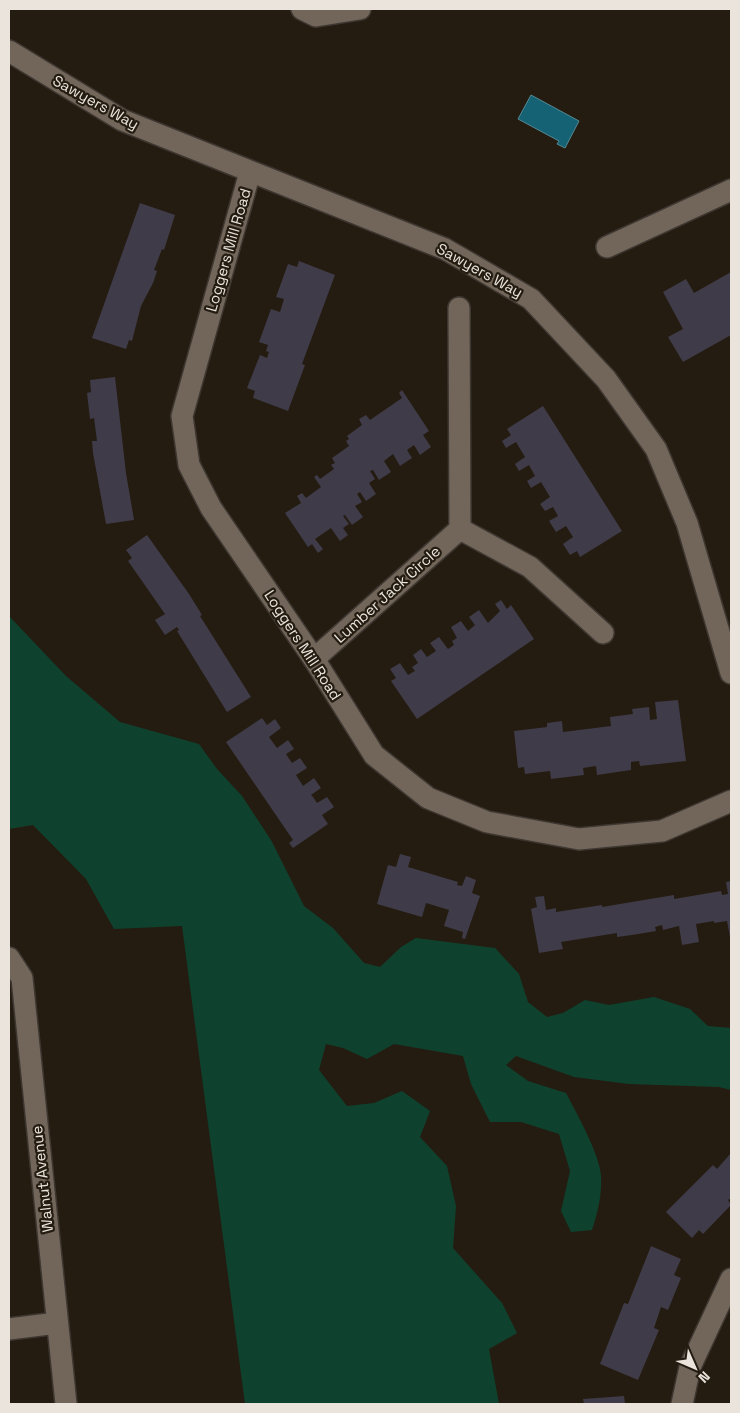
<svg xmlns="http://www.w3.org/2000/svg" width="740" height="1413" font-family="'Space Grotesk',sans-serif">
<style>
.green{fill:#0f422e}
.water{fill:#156275;stroke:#558994}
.building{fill:#3f3b48}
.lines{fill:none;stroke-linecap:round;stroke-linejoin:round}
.minor-casing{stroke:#3e3731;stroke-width:24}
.minor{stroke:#716659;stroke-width:21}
.labels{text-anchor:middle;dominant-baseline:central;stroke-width:4.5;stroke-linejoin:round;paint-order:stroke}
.street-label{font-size:15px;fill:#eae4dc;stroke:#241c11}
</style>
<rect width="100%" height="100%" fill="#241c11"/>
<!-- green -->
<path class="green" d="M9 616 66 676 120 722 199 744 217 769 242 796 271 840 304 906 333 928 364 963 380 967 401 947 416 938 495 948 519 974 528 1002 547 1017 563 1013 585 1000 609 1005 654 997 690 1009 708 1026 731 1028V1090L719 1087 629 1084 574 1077 516 1056 506 1065 528 1081 566 1093C576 1112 600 1155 601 1176 602 1195 598 1212 592 1230L571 1232 561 1211 570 1171 559 1134 521 1122H490L471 1084 463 1056 394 1044 367 1059 343 1048 326 1044 319 1070 347 1106 374 1103 402 1091 430 1111 420 1137 447 1166 456 1206 453 1248 502 1303 517 1333 489 1349 499 1404H245L182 926 114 929 86 879 33 825 9 829Z"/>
<!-- water -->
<path class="water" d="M531 95 579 121 565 148 557 144 559 141 518 119Z"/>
<!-- building -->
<g class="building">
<path d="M140 203 175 215 164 250 162 249 154 270 157 271 153 283 141 306 132 341 129 340 126 349 92 338Z"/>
<path d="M299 261 335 275 302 364 305 365 288 411 253 398 255 391 247 388 260 355 267 358 269 352 266 351 268 345 259 342 271 309 280 312 284 299 276 297 288 264 297 267Z"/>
<path d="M731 272V335L683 362 668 337 683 329 663 292 686 279 694 293Z"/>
<path d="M115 377 126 473 134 520 106 524 93 453 92 441H97L94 418 90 419 87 393 91 392 90 380Z"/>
<path d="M402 390 429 431 423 435 431 447 420 455 414 445 407 450 412 458 400 466 393 454 384 461 391 472 379 480 373 470 370 471 375 479 369 483 376 494 366 501 360 492 357 494 362 502 355 506 363 517 352 525 345 515 343 516 349 524 343 528 348 535 340 541 331 528 315 539 323 549 318 553 312 544 308 547 285 513 301 503 297 496 302 493 306 498 321 487 314 477 317 475 320 479 334 469 331 465 335 463 332 458 349 446 346 441 349 439 347 436 362 425 359 419 366 415 370 420 402 398 399 393Z"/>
<path d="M543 406 622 531 580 557 577 551 570 555 563 544 573 537 566 526 556 532 549 521 558 516 553 507 545 511 540 504 550 497 541 482 531 488 527 481 535 476 529 465 519 471 515 464 525 457 516 442 506 448 502 441 511 435 507 429Z"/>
<path d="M147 535 189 594 202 615 200 616 251 697 227 712 177 631 179 630 177 627 165 635 155 620 165 614 128 561 132 558 126 550Z"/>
<path d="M501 600 507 609 511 605 534 639 417 719 391 681 396 678 390 669 400 663 408 675 415 671 412 667 418 663 413 655 421 649 427 657 436 651 430 643 439 637 448 649 454 645 452 641 457 638 451 627 461 621 468 631 475 625 469 617 479 610 488 623 500 611 495 604Z"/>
<path d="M678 700 686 761 640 766 639 761 631 762V770L597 775 596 766 583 768 584 775 551 779 550 771 525 774 524 767 518 768 514 731 547 727V723L562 721 563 732 611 726 610 717 633 714 632 709 649 707 650 720 657 719 655 702Z"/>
<path d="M262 718 267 725 275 719 281 728 269 737 277 748 288 740 294 749 286 754 292 763 300 758 307 768 296 775 303 786 314 778 321 788 311 795 313 797 317 803 327 797 334 807 322 815 328 824 293 848 289 843 293 840 226 742Z"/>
<path d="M400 854 411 857 408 867 458 882 457 885 462 886 466 876 476 880 472 893 480 896 465 939 462 938 463 932 444 926 449 910 426 903 422 917 377 904 388 865 396 867Z"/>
<path d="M731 881V942L727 921 714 923V921L696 924 699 942 682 945 679 926 663 930 662 925 655 927 656 931 632 935 617 937V933L561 942 563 949 539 953 531 909 537 907 535 897 544 896 546 910 556 908V912L602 905V907L674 895V899L721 891 722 895 728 894 726 882Z"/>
<path d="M731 1153V1198L728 1200 731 1205 703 1234 699 1230 692 1238 666 1212 713 1165 717 1169Z"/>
<path d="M651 1246 681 1259 674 1275 681 1278 668 1310 661 1307 654 1328 659 1330 638 1380 600 1364 624 1303 628 1304Z"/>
<path d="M624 1396 625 1404H584L583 1399Z"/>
</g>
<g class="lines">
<defs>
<g id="minor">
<path d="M302 9 316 16 360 9"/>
<path d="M9 51 122 120 445 249 531 299 606 379 656 449 687 523 731 673"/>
<path d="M250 172 182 416 189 465 211 508 314 659 374 755 428 798 487 822 579 839 662 831 731 801"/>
<path d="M607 247 731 190"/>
<path d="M459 308 460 529"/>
<path d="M460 529 530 567 603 633"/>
<path d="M314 659 460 529"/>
<path d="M9 958 22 978 66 1404"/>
<path d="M9 1329 57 1323"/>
<path d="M682 1404 690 1367 731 1279"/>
</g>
</defs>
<!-- minor casing -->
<use href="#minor" class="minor-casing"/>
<!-- minor -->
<use href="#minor" class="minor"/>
</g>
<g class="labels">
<!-- street labels -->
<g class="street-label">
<text transform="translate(96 102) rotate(29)">Sawyers Way</text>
<text transform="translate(228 250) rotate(-74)">Loggers Mill Road</text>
<text transform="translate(480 270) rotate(29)">Sawyers Way</text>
<text transform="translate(387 594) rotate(-42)">Lumber Jack Circle</text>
<text transform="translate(303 645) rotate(57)">Loggers Mill Road</text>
<text transform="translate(42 1179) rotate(-96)">Walnut Avenue</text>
</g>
</g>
<!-- border -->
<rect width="740" height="1413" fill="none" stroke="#eae4dc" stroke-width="20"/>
<!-- north arrow -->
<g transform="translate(695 1368) rotate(135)" stroke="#241c11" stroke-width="4" paint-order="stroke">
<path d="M0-4L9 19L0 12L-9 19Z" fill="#eae4dc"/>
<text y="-8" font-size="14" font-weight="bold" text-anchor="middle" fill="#eae4dc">N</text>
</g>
</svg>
